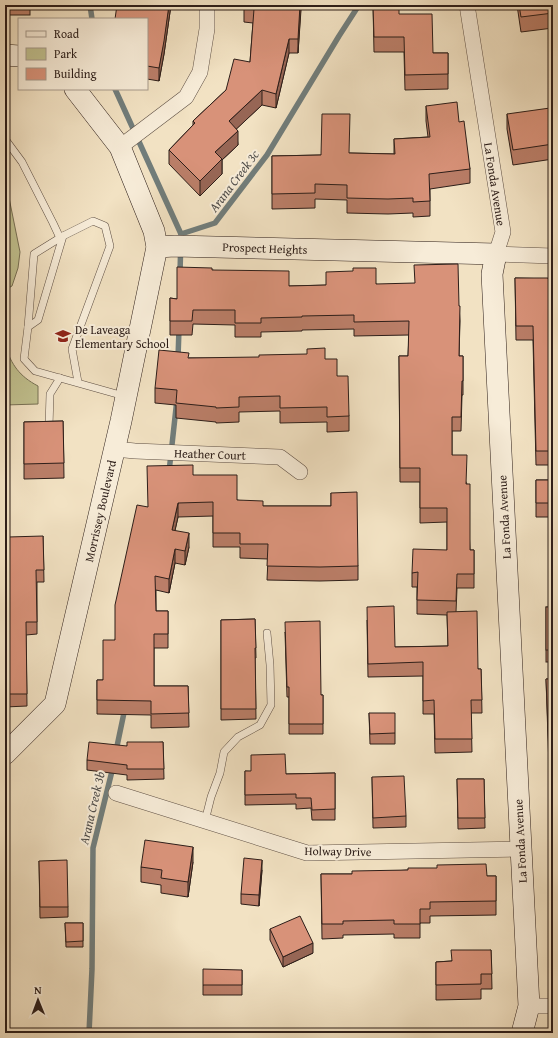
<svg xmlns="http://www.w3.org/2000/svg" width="558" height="1038" font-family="'Gentium Book Plus',serif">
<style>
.green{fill:#c1c18f;stroke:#777054}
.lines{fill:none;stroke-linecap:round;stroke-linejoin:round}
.stream{stroke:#717d7b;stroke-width:5.5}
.lane-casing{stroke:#5e4f44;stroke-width:8}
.street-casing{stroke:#5e4f44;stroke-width:16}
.secondary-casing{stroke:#2d1e19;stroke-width:22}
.lane{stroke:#f7ecd8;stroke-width:7}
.street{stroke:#f7ecd8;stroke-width:15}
.secondary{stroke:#f7ecd8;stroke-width:21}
.wall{fill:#ba7e68;stroke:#2d1e19}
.shaded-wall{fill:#976655;stroke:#2d1e19}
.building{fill:#d89279;stroke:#2d1e19}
.labels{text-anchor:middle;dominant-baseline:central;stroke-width:4;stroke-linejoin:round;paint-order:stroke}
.street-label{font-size:12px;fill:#2d1e19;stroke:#f7ecd8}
.poi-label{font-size:12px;fill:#2d1e19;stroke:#f7ecd8;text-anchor:start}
.water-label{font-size:13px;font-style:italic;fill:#4f4d4a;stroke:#f7ecd8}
</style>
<rect width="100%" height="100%" fill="#f2e2c3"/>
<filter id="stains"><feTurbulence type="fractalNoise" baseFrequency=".005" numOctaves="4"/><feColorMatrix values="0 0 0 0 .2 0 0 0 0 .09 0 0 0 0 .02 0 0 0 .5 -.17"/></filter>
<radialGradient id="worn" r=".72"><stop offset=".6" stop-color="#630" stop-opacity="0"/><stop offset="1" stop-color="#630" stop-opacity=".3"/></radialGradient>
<!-- green -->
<g class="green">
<path d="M5 178 20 252 18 268 12 286 5 290Z"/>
<path d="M5 346C12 365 19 376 38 386V404L5 405Z"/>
</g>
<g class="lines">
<!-- stream -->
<g class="stream">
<path d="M90 5 92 19"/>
<path d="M115 89 181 234 180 274"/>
<path d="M181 234 215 223 267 155 339 36 359 5"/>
<path d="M178 358 179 329"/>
<path d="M169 472 177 399"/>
<path d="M116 751 125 708"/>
<path d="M89 1033 92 969 93 848 113 767"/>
</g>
<defs>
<g id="lane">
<path d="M5 139 22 162 53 223 60 238"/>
<path d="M28 327 34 254 63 236"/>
<path d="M78 382 72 349 110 246 105 226 93 221 63 236 38 320 28 327 24 359 35 371 124 396"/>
<path d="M49 427 50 394 60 378"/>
<path d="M205 821 211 797 220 773 224 752 238 737 260 725 271 705 270 665 267 633"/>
</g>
<g id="street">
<path d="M467 5 503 232 496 254 553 256"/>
<path d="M120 147 186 97 200 72 207 29V5"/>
<path d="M115 449 135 451 280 457 300 472"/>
<path d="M116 793 307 853 521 849"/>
<path d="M529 1006H553"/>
</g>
<g id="secondary">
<path d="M5 55 19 56"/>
<path d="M157 247 175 246 496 254 492 274 529 1006 522 1033"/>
<path d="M5 754 55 704 121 421 157 247 154 231 120 147 75 89"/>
</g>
</defs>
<!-- lane casing -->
<use href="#lane" class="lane-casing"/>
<!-- street casing -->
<use href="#street" class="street-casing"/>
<!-- secondary casing -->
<use href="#secondary" class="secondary-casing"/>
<!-- lane -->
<use href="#lane" class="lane"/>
<!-- street -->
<use href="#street" class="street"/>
<!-- secondary -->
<use href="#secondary" class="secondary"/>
</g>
<!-- wall -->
<g class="wall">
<rect x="5" y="5" width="25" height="10"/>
<path d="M117 5H171L164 54 159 81 147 79V19Z"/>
<path d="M244 5H301L298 53H289L276 108 262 105 236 129 238 145 222 160V174L200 196 169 164V150L193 125V121L226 90 250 62 253 23 244 22Z"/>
<path d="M373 5 433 53H448V89L405 90 404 52H374Z"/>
<path d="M517 5H553V28L521 32Z"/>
<path d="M426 106 459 122 470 169V183L430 189V216L413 217V213L388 214 347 213V200L315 199V208L272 209V156L321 155 350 153 394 154V139L428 137 426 121Z"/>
<path d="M507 114 553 132V159L513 165 507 129Z"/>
<path d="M212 270 289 286 376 284 459 306 460 321 459 356H463V395H462L461 431H452V455L467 484 470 550H474V588H457L456 612 478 669H481L482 713H471L472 752 435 753 434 714H423V676L368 677 367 620 395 647 448 646 447 615 417 614V587H412V573L447 550V522L420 523V482H400L399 356H408L409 335 354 336V329L302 330V331L261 332V337H235V325L193 324 192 335H170V298L177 299Z"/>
<path d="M515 278 553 279V557H550L549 517H536V480H549V465H536L533 340H516Z"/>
<path d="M189 358 325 359 337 376 349 416V431L327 432V422L280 423V411L239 412V422L216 423V422L176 418V405L155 403V388Z"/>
<path d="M63 421 64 478 24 479V422Z"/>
<path d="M193 475 237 500 263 506H331V493L358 566V580L320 581 267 580 268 559 240 558V547H213V516L178 517 175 530 189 547 185 565 175 563 169 593 156 590V611H168V648H154V686H188L189 727 151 728V715L97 714V680H103L115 640 148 507Z"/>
<path d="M43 536 44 582H37V634L26 635 27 706 5 707V632H8Z"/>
<rect x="546" y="607" width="7" height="55"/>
<path d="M255 619 256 658H255L256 719 221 720V620Z"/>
<path d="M285 632 321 695H323V734H289V697H287Z"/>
<path d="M546 679H553V767H549Z"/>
<path d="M369 713 395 733V744H370Z"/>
<path d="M163 742 164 779 127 780V775L87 770V760L127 746Z"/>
<path d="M245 771 286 774 335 773V820H312L311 808 296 809V804L245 805Z"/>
<path d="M372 777 406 816V827L373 828Z"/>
<path d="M457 779H484L485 828 458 829Z"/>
<path d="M39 861 68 907V917L40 918Z"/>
<path d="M193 862 188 897 161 893V885L141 882V867Z"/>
<path d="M262 870 259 906 241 904V894Z"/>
<path d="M408 870 487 876H496V915L430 916V923H420V938H394V934L343 935V938L322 939 321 874H352Z"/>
<path d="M65 923H83V947H66Z"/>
<path d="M270 929 313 953 283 967 270 940Z"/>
<path d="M491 950 492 989H481V999L436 1000V962L451 961Z"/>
<path d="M242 970V995H203V985Z"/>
</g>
<!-- shaded-wall -->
<g class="shaded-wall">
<path d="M169 5H171L164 54 159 81V68Z"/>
<path d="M300 5H301V10L298 53V39Z"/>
<path d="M289 39V53L276 108V94Z"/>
<path d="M262 90V105L229 136V121Z"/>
<path d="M238 131V145L222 160V174L200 196V181L215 152Z"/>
<path d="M178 503V517L172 544V530Z"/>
<path d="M189 533V547L185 565V551Z"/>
<path d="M175 549V563L169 593V579Z"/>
<path d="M193 847V862L188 897V882Z"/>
<path d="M262 860V870L259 906V895Z"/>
<path d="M313 943V953L283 967V957Z"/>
</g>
<!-- building -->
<g class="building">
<path d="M117 5H169L164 41 159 68 147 66V19H115Z"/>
<path d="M244 5H300L298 39H289L276 94 262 90 229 121 238 131 215 152 222 159 200 181 169 150 195 123 193 121 226 90 234 59 250 62 254 9 244 8Z"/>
<path d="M373 5H399V14H432L433 53H448V74L405 75 404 37H374Z"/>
<path d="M519 5H553V13L521 17Z"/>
<path d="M457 102 459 122 464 121 470 169 429 174 430 201 413 202V198L388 199 347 198V185L315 184V193L272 194V156L321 155 322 114H350L349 153 395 154 394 139 430 137 426 106Z"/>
<path d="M550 108 553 132V144L513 150 507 114Z"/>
<path d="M458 264 459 306H460L459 356H463V381H462L461 417H452V455H467L466 484H470V550H474V574H457L456 601 417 600 418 572 412 573 413 549 447 550V508H420V468H400L399 356H408L409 321 354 322V315L302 316V317L261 318V323H235V310H193L192 321H170V298L177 299V267L212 268V270L289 271V286L326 285V272L353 271V268H376V284L415 283 414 265Z"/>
<path d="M515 278H548V279H553V543H550L549 503H536V480H550L549 451H536L533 326H516Z"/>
<path d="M325 348V359H337V376H348L349 416 327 417V407L280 408V396L239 397V407L216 408V407L176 403 177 390 155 388 159 350 189 353 188 358 259 357V355L307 354V349Z"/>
<path d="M63 421 64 463 24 464V422Z"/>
<path d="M193 465V475H237V500L263 501V506H331V493L357 492 358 566 320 567 267 566 268 544H240V533H213V502L178 503 172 530 189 533 185 551 175 549 169 579 155 576 156 611H168V634H154V686H188L189 713 151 714V701L97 700V680H103V640H115V605L137 505 148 507 147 466Z"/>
<path d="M43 536 44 570H36L37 622H26L27 694H5V632H9L8 537Z"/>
<path d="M394 606 395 647 448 646 447 612 477 611 478 669H481L482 700H471L472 739H435L434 700 423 701V662L368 664 367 607Z"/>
<rect x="546" y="607" width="7" height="43"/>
<path d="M255 619 256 648H255L256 709H221V620Z"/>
<path d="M320 621 321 695H323V724H289V687H287L285 622Z"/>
<path d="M546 679H553V754H549Z"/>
<path d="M369 713H395V733L370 734Z"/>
<path d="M89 742 127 746V742H163L164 769H127V765L87 760Z"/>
<path d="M285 754 286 774 335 773V809L312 810 311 798H296V794L245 795V771H251V755Z"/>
<path d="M404 776 406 816 373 818 372 777Z"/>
<path d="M457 779H484L485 818H458Z"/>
<path d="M145 840 193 847 188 882 161 878 162 870 141 867Z"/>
<path d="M244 858 262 860 259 895 241 894Z"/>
<path d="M67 860 68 907H40L39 861Z"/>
<path d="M486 864 487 876H496V901L430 902V909H420V924H394V920L343 921V924H322L321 874H352V871L408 870V868H437V865Z"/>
<path d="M300 916 313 943 283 957 270 929Z"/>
<path d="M65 923H83V941L66 942Z"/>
<path d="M451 950H491L492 974H481V984L436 985V962L452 961Z"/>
<path d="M203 969 242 970V985H203Z"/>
</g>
<!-- icons -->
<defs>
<symbol id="school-bare" viewBox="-9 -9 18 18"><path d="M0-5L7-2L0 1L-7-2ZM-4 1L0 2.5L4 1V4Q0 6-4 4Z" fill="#8f2418" stroke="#f7ecd8" stroke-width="2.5" paint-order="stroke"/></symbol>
</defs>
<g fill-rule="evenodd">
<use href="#school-bare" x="52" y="325" width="22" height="22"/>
</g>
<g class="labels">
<!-- street labels -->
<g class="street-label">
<text transform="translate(495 184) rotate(81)">La Fonda Avenue</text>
<text transform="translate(265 248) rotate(2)">Prospect Heights</text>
<text transform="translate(210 454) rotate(2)">Heather Court</text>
<text transform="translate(100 511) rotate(-77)">Morrissey Boulevard</text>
<text transform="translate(504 517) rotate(-93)">La Fonda Avenue</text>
<text transform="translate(520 841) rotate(-93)">La Fonda Avenue</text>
<text transform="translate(338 851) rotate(1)">Holway Drive</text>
</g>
<!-- poi labels -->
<g class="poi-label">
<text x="75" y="329">De Laveaga<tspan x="75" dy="14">Elementary School</tspan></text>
</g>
<!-- water labels -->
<g class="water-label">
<text transform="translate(234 181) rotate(-53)">Arana Creek 3c</text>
<text transform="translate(92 808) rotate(-77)">Arana Creek 3b</text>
</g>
</g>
<!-- margin -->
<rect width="558" height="1038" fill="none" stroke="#f2e2c3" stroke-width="20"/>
<rect x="6" y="6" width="546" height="1026" fill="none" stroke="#2d1e19" stroke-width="2"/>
<rect x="10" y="10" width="538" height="1018" fill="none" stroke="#2d1e19"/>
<!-- legend -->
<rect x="18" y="18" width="130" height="72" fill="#f7ecd8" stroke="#a69a8c"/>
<rect x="26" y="31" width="20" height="6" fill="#f7ecd8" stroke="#a69a8c"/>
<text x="54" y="38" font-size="12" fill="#2d1e19">Road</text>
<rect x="26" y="48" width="20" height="12" fill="#c1c18f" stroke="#a69a8c"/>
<text x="54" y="58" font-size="12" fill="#2d1e19">Park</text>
<rect x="26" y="68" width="20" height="12" fill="#d89279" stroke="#a69a8c"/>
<text x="54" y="78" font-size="12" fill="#2d1e19">Building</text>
<!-- north arrow -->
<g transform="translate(38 1000) rotate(359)" stroke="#f7ecd8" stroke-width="3" paint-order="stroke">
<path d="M0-3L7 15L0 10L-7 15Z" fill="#2d1e19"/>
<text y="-6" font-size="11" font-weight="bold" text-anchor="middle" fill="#2d1e19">N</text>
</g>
<rect width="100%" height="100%" filter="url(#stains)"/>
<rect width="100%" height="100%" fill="url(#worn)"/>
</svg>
